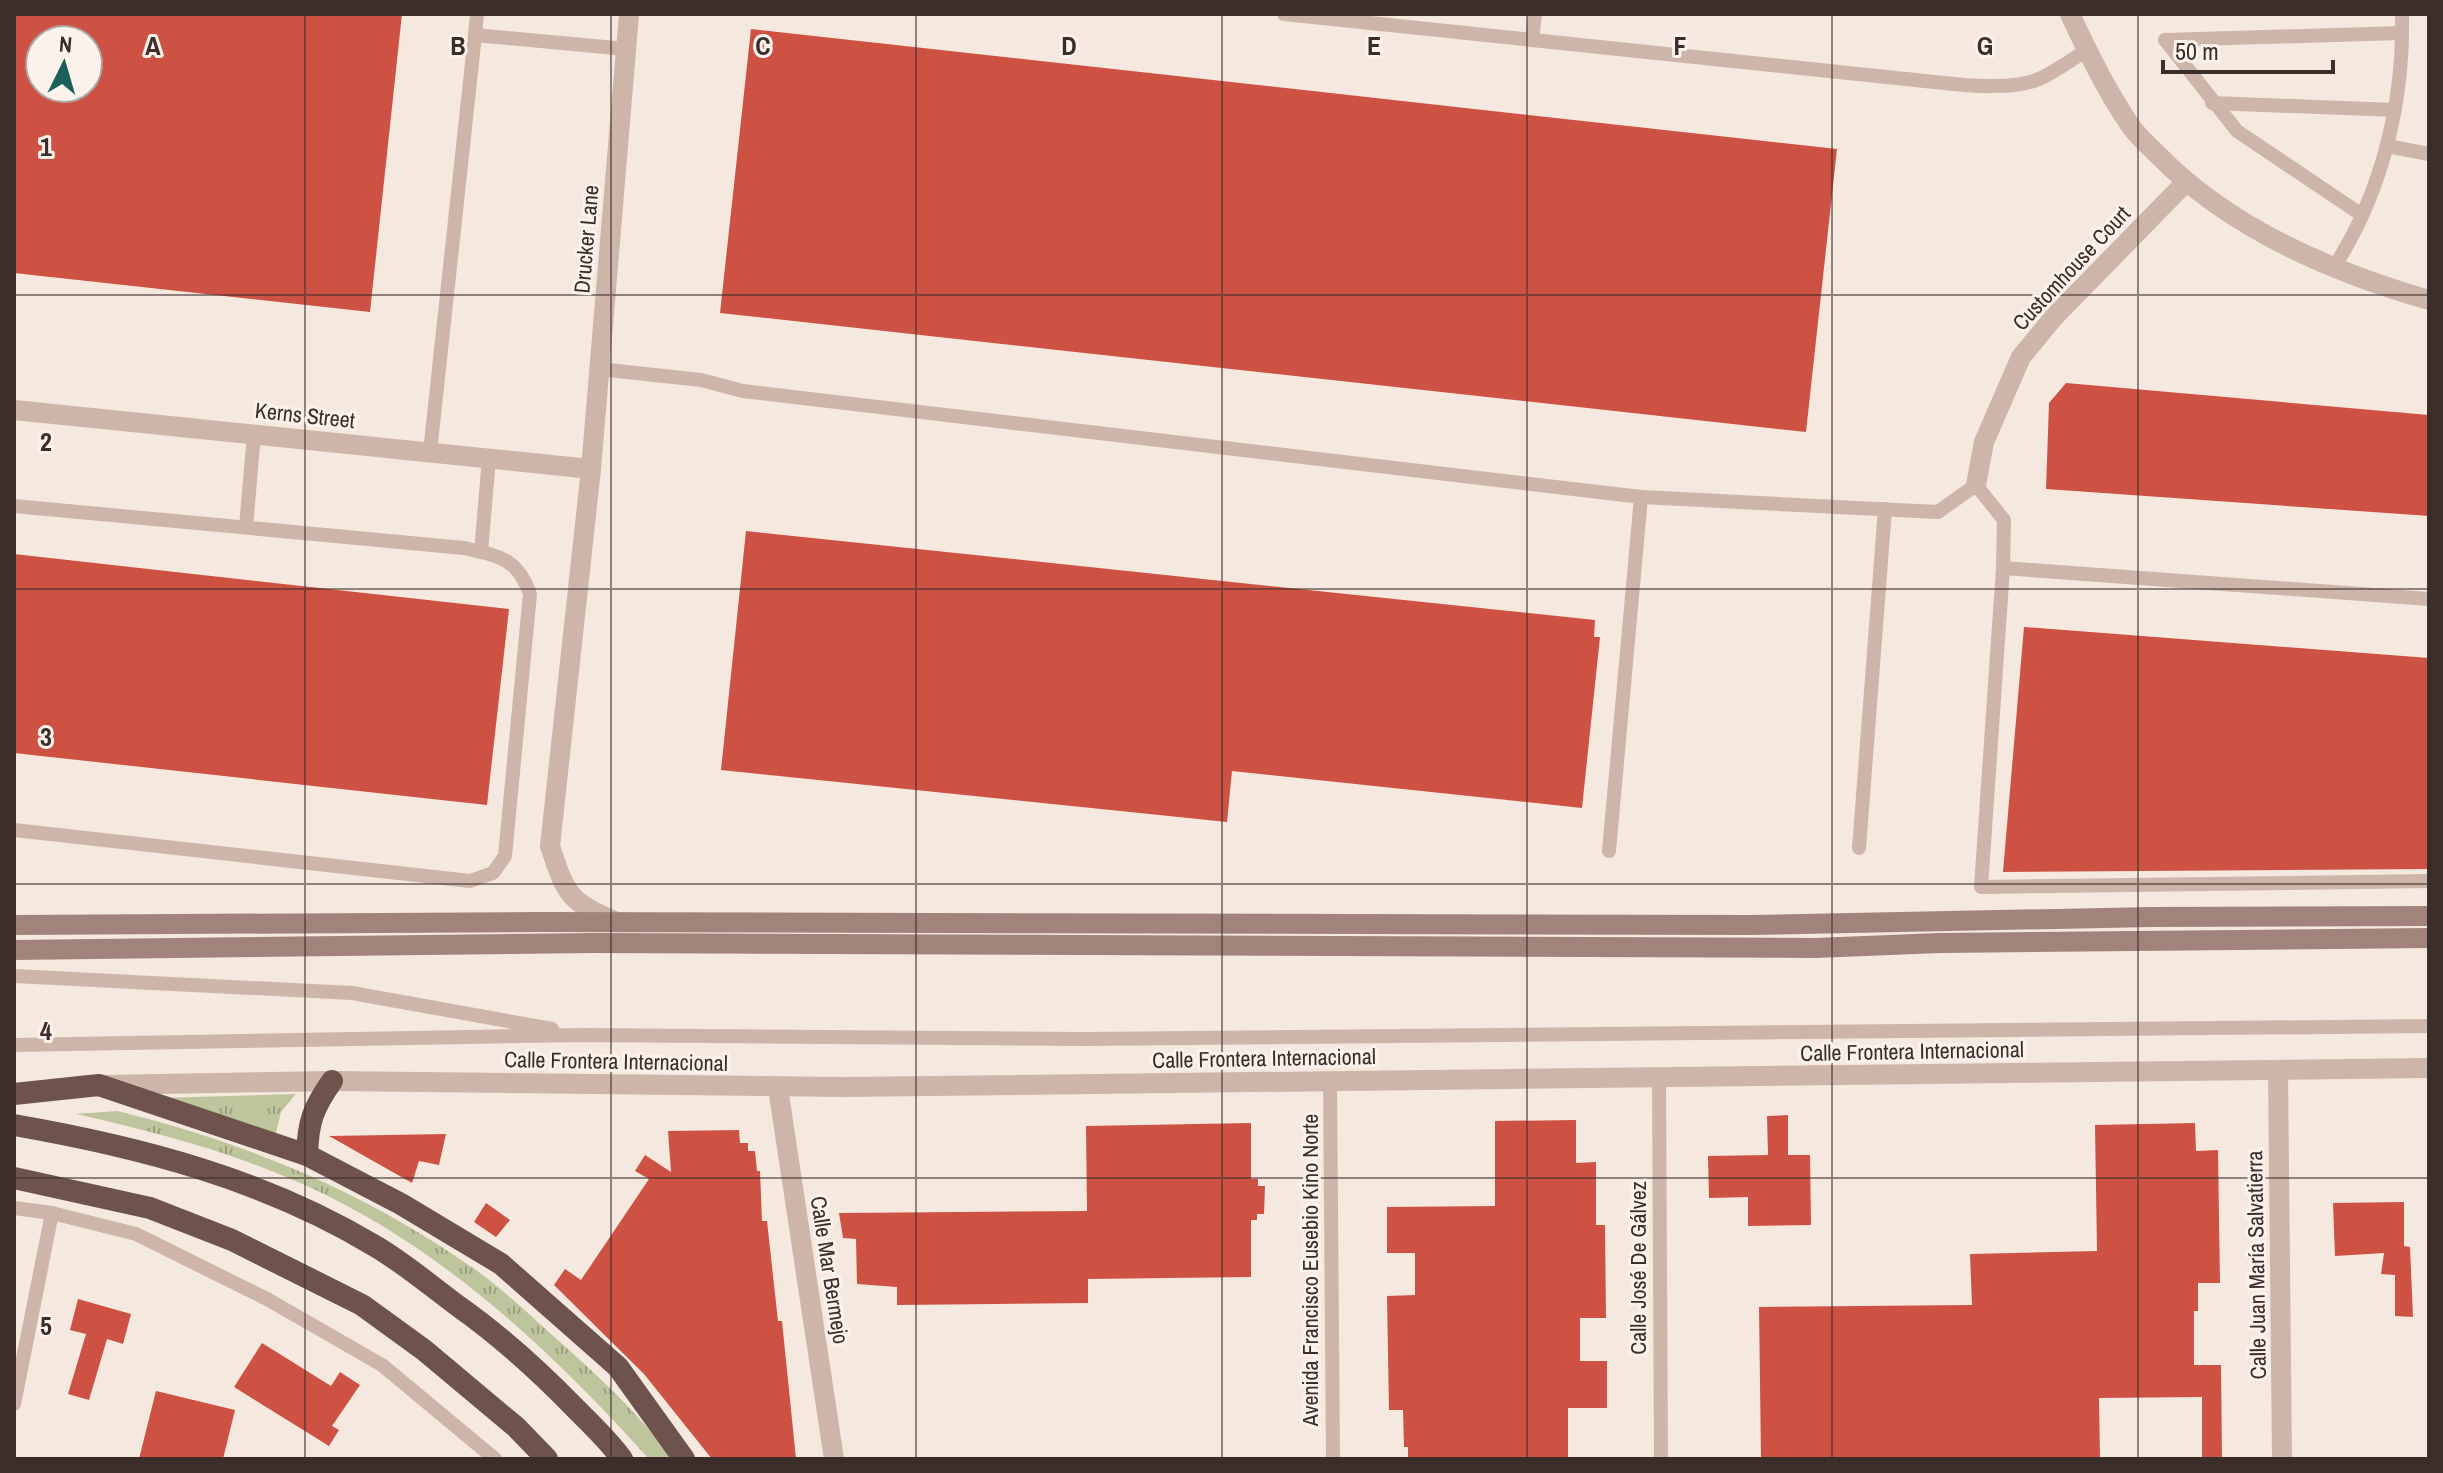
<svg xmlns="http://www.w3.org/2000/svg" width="2443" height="1473" font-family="'Archivo Narrow',sans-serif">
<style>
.grass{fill:url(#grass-tufts)}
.building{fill:#ce5244;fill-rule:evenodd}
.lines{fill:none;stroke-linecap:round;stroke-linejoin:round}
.service{stroke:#ceb5aa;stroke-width:14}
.minor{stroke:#ceb5aa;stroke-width:20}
.tertiary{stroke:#ceb5aa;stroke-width:20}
.secondary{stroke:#a2837b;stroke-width:20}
.trunk{stroke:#6e534d;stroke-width:22}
.grid{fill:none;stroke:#3b2d2a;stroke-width:2;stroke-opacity:0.55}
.labels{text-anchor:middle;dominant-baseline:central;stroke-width:6;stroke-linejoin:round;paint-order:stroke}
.street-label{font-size:22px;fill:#3b2d2a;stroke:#fbf2ec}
.grid-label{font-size:26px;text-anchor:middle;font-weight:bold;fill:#3b2d2a;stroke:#fbf2ec;stroke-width:6;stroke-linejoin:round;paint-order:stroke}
</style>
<defs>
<pattern id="grass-tufts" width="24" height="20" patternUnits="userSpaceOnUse" patternTransform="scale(2)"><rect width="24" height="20" fill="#bec59d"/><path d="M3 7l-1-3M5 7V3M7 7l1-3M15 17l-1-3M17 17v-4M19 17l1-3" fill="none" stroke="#9ca080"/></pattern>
</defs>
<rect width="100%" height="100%" fill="#f5e8df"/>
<!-- grass -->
<g class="grass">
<path d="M296 1094 281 1112 275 1137 158 1098Z"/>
<path d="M117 1111C246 1142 367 1193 476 1270 505 1291 532 1317 559 1341 600 1378 640 1414 672 1459H649C557 1357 454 1259 330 1197 251 1157 161 1133 76 1114Z"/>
</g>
<!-- building -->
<g class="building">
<path d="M14 14H402L370 312 14 273ZM40 40H88V88H40Z"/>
<path d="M751 29 1837 149 1806 432 720 313Z"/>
<path d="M2066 383 2429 415V516L2046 489 2049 403Z"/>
<path d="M746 531 1595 620 1594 637H1600L1582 808 1232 771 1227 822 721 770Z"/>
<path d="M14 554 509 609 487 805 14 753Z"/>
<path d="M2024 627 2429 658V869L2003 872Z"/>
<path d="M1788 1115V1155H1810L1811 1225 1748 1226V1197L1709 1198 1708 1156 1768 1155 1767 1116Z"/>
<path d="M1576 1120V1163L1596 1162V1225H1605L1606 1318H1580V1361H1607V1408H1568V1459H1408V1447H1404L1403 1410H1389L1387 1296 1415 1295V1253H1387V1207L1495 1206V1121Z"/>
<path d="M1251 1123V1179H1258V1186H1265L1264 1214H1257V1220H1251V1277L1088 1279V1303L897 1305V1287L857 1284 856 1239 843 1238 839 1213 1087 1211 1086 1126Z"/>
<path d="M2195 1123 2196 1151 2218 1150 2220 1283H2198V1311H2194V1365H2221L2222 1459H2202V1397L2099 1398 2100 1459H1761L1759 1307 1972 1305 1970 1254 2097 1251 2095 1125Z"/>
<path d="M739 1130 740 1143H748V1151H755L757 1171H760L762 1221H767L778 1321H782L796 1459H712L644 1374 554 1285 565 1269 581 1280 649 1179 635 1171 645 1155 671 1172 668 1131Z"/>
<path d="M446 1134 439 1165 419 1161 412 1183 329 1136Z"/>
<path d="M2404 1202V1246L2410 1247 2413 1317 2395 1316V1275L2381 1274 2384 1253 2335 1256 2333 1203Z"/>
<path d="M486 1203 510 1220 496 1237 474 1222Z"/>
<path d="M78 1299 131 1314 123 1344 107 1339 89 1400 68 1394 86 1334 70 1330Z"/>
<path d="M262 1343 331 1386 340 1372 360 1385 332 1426 339 1430 329 1446 234 1387Z"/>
<path d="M156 1391 235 1410 223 1459H139Z"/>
</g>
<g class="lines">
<!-- service -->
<g class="service">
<path d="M1284 14 1896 78C1935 81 2004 94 2039 79 2055 72 2071 60 2087 50"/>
<path d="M475 35 477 14"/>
<path d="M1532 40 1535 14"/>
<path d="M2165 40 2237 131 2362 215"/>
<path d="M2165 40 2402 33"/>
<path d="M2212 103 2395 110"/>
<path d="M2387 146 2429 154"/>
<path d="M2334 267C2382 193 2404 102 2402 14"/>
<path d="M599 369 701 380 743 391 1641 497 1938 512 1976 485 2004 520 2003 568 2429 599"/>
<path d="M430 452 475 35 626 49"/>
<path d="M14 506 464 548C498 556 517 557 530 594L505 856 493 873 470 881 14 830"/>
<path d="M246 527 254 434"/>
<path d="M481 552 489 458"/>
<path d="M2003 568 1981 887 2429 881"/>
<path d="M1859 848 1885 509"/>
<path d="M1609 851 1641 497"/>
<path d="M14 976 352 993 552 1029"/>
<path d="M14 1045 584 1035 1084 1039 2429 1026"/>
<path d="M1659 1078 1661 1459"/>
<path d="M1330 1081 1333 1459"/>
<path d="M14 1208 52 1213 136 1234 267 1299 382 1365 495 1459"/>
<path d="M14 1404 52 1213"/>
</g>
<!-- minor -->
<g class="minor">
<path d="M1976 485 1984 442 2021 357 2054 317 2185 183"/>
<path d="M105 1085 332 1081 843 1087 2429 1068"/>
<path d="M778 1088 834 1459"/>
</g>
<!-- tertiary -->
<g class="tertiary">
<path d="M2070 14C2087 51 2105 88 2128 122 2135 134 2147 144 2157 154 2229 228 2331 272 2429 300"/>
<path d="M14 410 591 469"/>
<path d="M617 922C569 902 566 895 550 846L591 469 629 14"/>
<path d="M2278 1070 2282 1459"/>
</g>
<!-- secondary -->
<g class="secondary">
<path d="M14 925 538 922 1749 925 2152 917 2429 916"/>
<path d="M14 950 594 943 1815 948 1940 943 2429 938"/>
</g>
<!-- trunk -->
<g class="trunk">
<path d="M14 1094 99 1085 307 1155 401 1204 501 1264 618 1367 684 1459"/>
<path d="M14 1125C140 1147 264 1179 375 1246 404 1263 431 1286 458 1306 502 1337 540 1372 577 1410 593 1426 609 1441 622 1459"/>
<path d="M307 1155C308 1122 313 1108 332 1081"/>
<path d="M14 1178 150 1208 232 1240 362 1305 424 1350 516 1427 547 1459"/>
</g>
</g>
<!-- grid -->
<path class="grid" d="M305 14V1459M611 14V1459M916 14V1459M1222 14V1459M1527 14V1459M1832 14V1459M2138 14V1459M14 295H2429M14 589H2429M14 884H2429M14 1178H2429"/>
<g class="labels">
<!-- street labels -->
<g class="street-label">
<text transform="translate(586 239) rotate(-85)">Drucker Lane</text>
<text transform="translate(2071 268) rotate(-47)">Customhouse Court</text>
<text transform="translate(305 415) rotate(6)">Kerns Street</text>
<text transform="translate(1912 1051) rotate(-1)">Calle Frontera Internacional</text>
<text transform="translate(1264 1058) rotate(-1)">Calle Frontera Internacional</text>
<text transform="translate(616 1061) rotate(1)">Calle Frontera Internacional</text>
<text transform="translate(2256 1265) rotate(-91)">Calle Juan María Salvatierra</text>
<text transform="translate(1638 1268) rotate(-90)">Calle José De Gálvez</text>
<text transform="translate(830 1270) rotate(81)">Calle Mar Bermejo</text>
<text transform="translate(1310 1270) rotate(-90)">Avenida Francisco Eusebio Kino Norte</text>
</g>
</g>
<g class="grid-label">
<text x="153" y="55">A</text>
<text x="458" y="55">B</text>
<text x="763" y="55">C</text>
<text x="1069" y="55">D</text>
<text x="1374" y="55">E</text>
<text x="1680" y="55">F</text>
<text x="1985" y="55">G</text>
<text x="46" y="156">1</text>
<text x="46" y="451">2</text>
<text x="46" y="746">3</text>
<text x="46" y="1040">4</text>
<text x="46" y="1335">5</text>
</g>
<!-- border -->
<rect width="2443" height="1473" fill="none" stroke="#3b2d2a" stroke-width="32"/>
<!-- north arrow -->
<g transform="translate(64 64) rotate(5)"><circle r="38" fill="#fbf2ec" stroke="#aea39e" stroke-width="2"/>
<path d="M0-6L14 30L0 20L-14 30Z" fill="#1c605b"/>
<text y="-12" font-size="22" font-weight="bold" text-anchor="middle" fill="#3b2d2a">N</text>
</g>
<!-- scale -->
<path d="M2163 60v12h170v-12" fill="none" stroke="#3b2d2a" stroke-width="4"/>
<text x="2175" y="60" font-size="24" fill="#3b2d2a" stroke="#fbf2ec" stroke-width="6" paint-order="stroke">50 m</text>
</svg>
